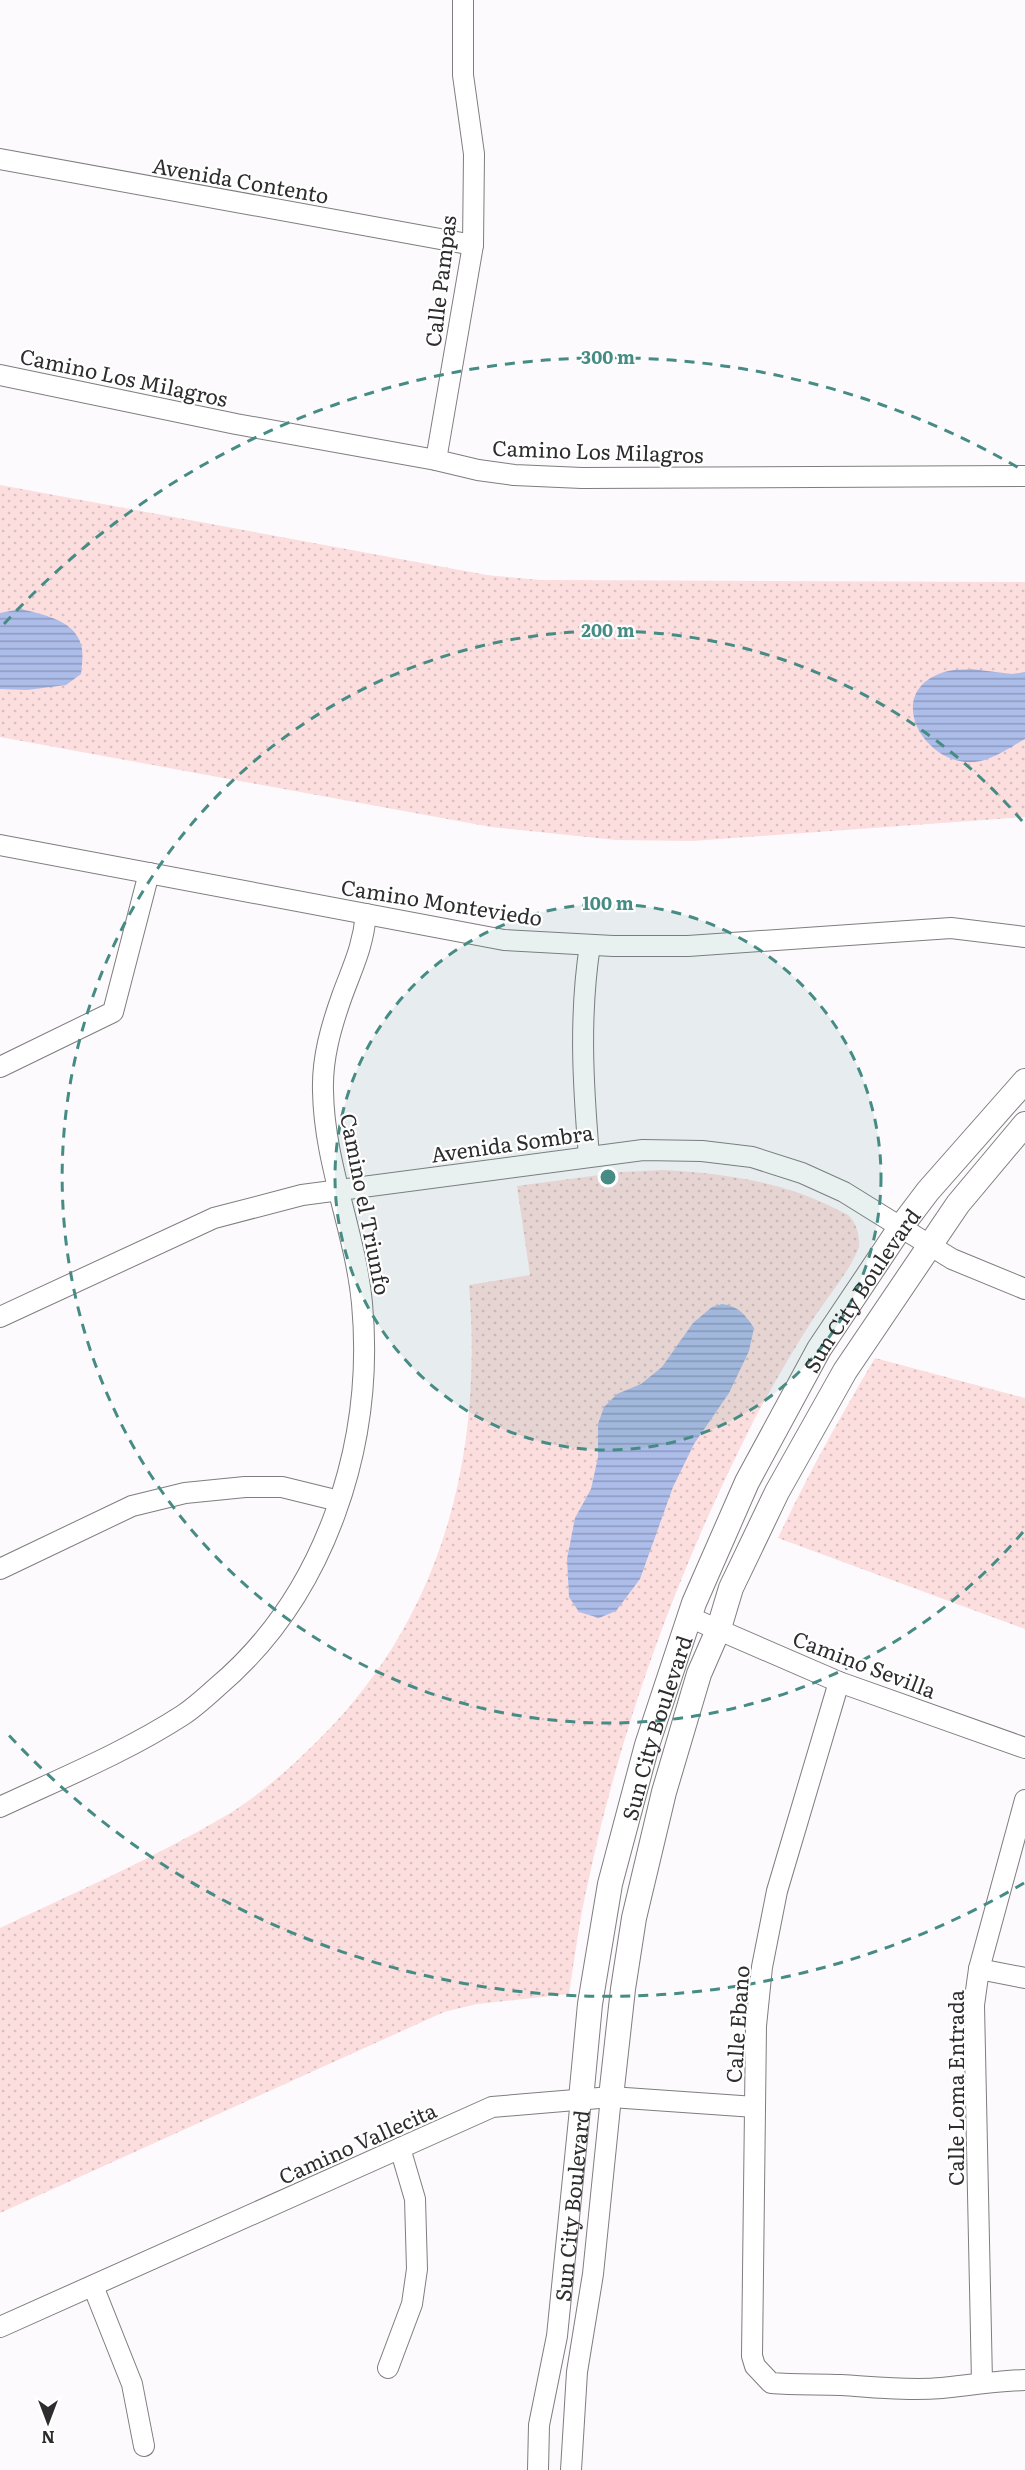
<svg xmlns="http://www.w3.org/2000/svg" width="1025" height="2470" font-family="Literata,serif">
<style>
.green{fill:url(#green-dots)}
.water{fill:url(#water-rules)}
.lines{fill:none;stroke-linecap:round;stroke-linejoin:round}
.minor-casing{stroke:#7f7d7f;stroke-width:22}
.tertiary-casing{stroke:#7f7d7f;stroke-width:26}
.minor{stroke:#fff;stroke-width:20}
.tertiary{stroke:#fff;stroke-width:24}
.ring{fill:none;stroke:#468c85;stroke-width:3;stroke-dasharray:10 8}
.labels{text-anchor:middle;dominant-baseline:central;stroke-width:4.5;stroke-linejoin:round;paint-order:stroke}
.street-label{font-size:21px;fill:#2e2d2e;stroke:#fff}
.centre{fill:#468c85;stroke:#fff;stroke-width:3}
.ring-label{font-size:18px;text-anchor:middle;font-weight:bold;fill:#468c85;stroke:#fff;stroke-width:4.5;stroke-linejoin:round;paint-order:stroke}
</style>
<defs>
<pattern id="green-dots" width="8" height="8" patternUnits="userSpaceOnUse" patternTransform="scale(1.5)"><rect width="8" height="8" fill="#fcdede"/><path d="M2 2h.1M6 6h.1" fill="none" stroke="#d8bfbf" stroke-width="1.8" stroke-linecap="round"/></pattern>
<pattern id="water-rules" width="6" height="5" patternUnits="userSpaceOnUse" patternTransform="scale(1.5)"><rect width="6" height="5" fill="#adbde9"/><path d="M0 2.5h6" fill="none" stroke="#8d9abd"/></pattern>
</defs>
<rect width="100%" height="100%" fill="#fdfafd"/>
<!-- green -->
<g class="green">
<path d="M0 485 487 575 540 580 1025 582V817L692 841 616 840 491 827 0 737Z"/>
<path d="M663 1170C721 1173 781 1181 834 1208 838 1211 847 1213 850 1217 857 1224 860 1238 859 1247 849 1272 830 1294 815 1316 793 1350 772 1386 753 1422 680 1566 623 1719 589 1878 580 1916 575 1955 569 1994L477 2004 444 2012 0 2213V1928C76 1892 154 1858 227 1815 255 1798 281 1776 305 1753 439 1629 484 1463 469 1285L530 1275 517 1186 622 1172Z"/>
<path d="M875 1358 1025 1398V1629L778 1538C807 1476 840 1417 875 1358Z"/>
</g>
<!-- water -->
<g class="water">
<path d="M21 609C45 615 78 621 82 649 83 657 82 666 81 674L66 685 27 690 0 689V613Z"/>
<path d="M971 669 1012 674 1025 672V739C1010 747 993 760 975 762 921 766 881 688 948 671 955 669 964 670 971 669Z"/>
<path d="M722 1304C738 1306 745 1314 754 1328L749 1351 729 1393 694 1444 673 1487 640 1579 616 1611 599 1618 579 1612 569 1597 567 1559 575 1518 591 1489 598 1457V1424L604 1407 617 1394 641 1384 662 1367 693 1323 712 1307Z"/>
</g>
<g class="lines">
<defs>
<g id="minor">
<path d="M0 159 473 245"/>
<path d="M0 375 236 424 436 460 478 470 514 475 582 478 1025 476"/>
<path d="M436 460 473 245 474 154 463 75V0"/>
<path d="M0 845 504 940 613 946H688L951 928 1025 937"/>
<path d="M0 1067 113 1012 149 873"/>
<path d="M589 1156C583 1084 579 1016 590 945"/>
<path d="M0 1317 214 1218 302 1195 643 1150 702 1151 752 1157 802 1173 844 1192 952 1259 1025 1289"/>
<path d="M0 1569 132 1506 185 1493 245 1487H282L339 1501"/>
<path d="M689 1617 839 1682 1025 1748"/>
<path d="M839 1682 777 1891 762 1967 756 2026 752 2356 755 2366 771 2383C795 2385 818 2384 841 2385 874 2387 908 2391 942 2388 970 2385 997 2381 1025 2380"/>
<path d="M0 1807C62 1778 126 1752 183 1715 195 1707 206 1697 217 1687 326 1595 375 1444 362 1303 355 1231 324 1163 323 1091 322 1058 331 1027 342 996 353 966 363 947 366 914"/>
<path d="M979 1969 1025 1978"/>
<path d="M93 2286 132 2384 144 2446"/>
<path d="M0 2327 492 2107 611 2097 755 2107"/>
<path d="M388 2368 412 2304 417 2269 415 2199 400 2148"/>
<path d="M982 2382 974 2005 979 1969 1025 1800"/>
<path id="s1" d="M538 2470 539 2425 557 2336 581 2099"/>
<path d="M571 2470 577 2372 593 2274 611 2097"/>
</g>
<g id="tertiary">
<path d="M611 2097 623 1989 634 1918 664 1792 699 1674 719 1628 731 1588 777 1492 845 1371 958 1204 1025 1124"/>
<path id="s2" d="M581 2099 590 2004 610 1884 647 1745 694 1603 747 1482 819 1349 900 1228 928 1191 1025 1081"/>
</g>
</defs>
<!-- minor casing -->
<use href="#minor" class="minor-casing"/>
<!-- tertiary casing -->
<use href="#tertiary" class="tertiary-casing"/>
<!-- minor -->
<use href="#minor" class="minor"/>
<!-- tertiary -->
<use href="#tertiary" class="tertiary"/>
</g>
<!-- distance rings -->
<circle cx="608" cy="1177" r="273" fill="#468c85" fill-opacity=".12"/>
<g class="ring">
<circle cx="608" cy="1177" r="273"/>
<path d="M1023 1532A546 546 0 1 1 1023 822"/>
<path d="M1024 1883A819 819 0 0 1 4 1730M4 624A819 819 0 0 1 1024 471"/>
</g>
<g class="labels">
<!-- street labels -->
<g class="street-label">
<text transform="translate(241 179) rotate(10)">Avenida Contento</text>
<text transform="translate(439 281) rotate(-83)">Calle Pampas</text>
<text transform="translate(124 376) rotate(12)">Camino Los Milagros</text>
<text transform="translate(598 450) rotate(2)">Camino Los Milagros</text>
<text transform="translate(442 901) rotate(9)">Camino Monteviedo</text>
<text transform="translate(512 1142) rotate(-8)">Avenida Sombra</text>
<text transform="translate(367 1204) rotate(79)">Camino el Triunfo</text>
<text stroke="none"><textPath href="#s2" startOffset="866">Sun City Boulevard</textPath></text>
<text transform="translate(865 1663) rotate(21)">Camino Sevilla</text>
<text stroke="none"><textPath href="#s2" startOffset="380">Sun City Boulevard</textPath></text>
<text transform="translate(736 2024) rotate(-86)">Calle Ebano</text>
<text transform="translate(954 2088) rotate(-90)">Calle Loma Entrada</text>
<text transform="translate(357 2142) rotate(-24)">Camino Vallecita</text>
<text stroke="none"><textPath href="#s1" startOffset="267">Sun City Boulevard</textPath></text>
</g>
</g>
<circle cx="608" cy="1177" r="9" class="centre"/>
<g class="ring-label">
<text x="608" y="364">300 m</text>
<text x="608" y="637">200 m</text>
<text x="608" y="910">100 m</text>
</g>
<!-- north arrow -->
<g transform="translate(48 2422) rotate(180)" stroke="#ffffff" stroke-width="4.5" paint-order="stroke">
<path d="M0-4.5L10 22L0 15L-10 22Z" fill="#2e2d2e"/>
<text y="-9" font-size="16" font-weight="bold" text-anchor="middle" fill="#2e2d2e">N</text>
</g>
</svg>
